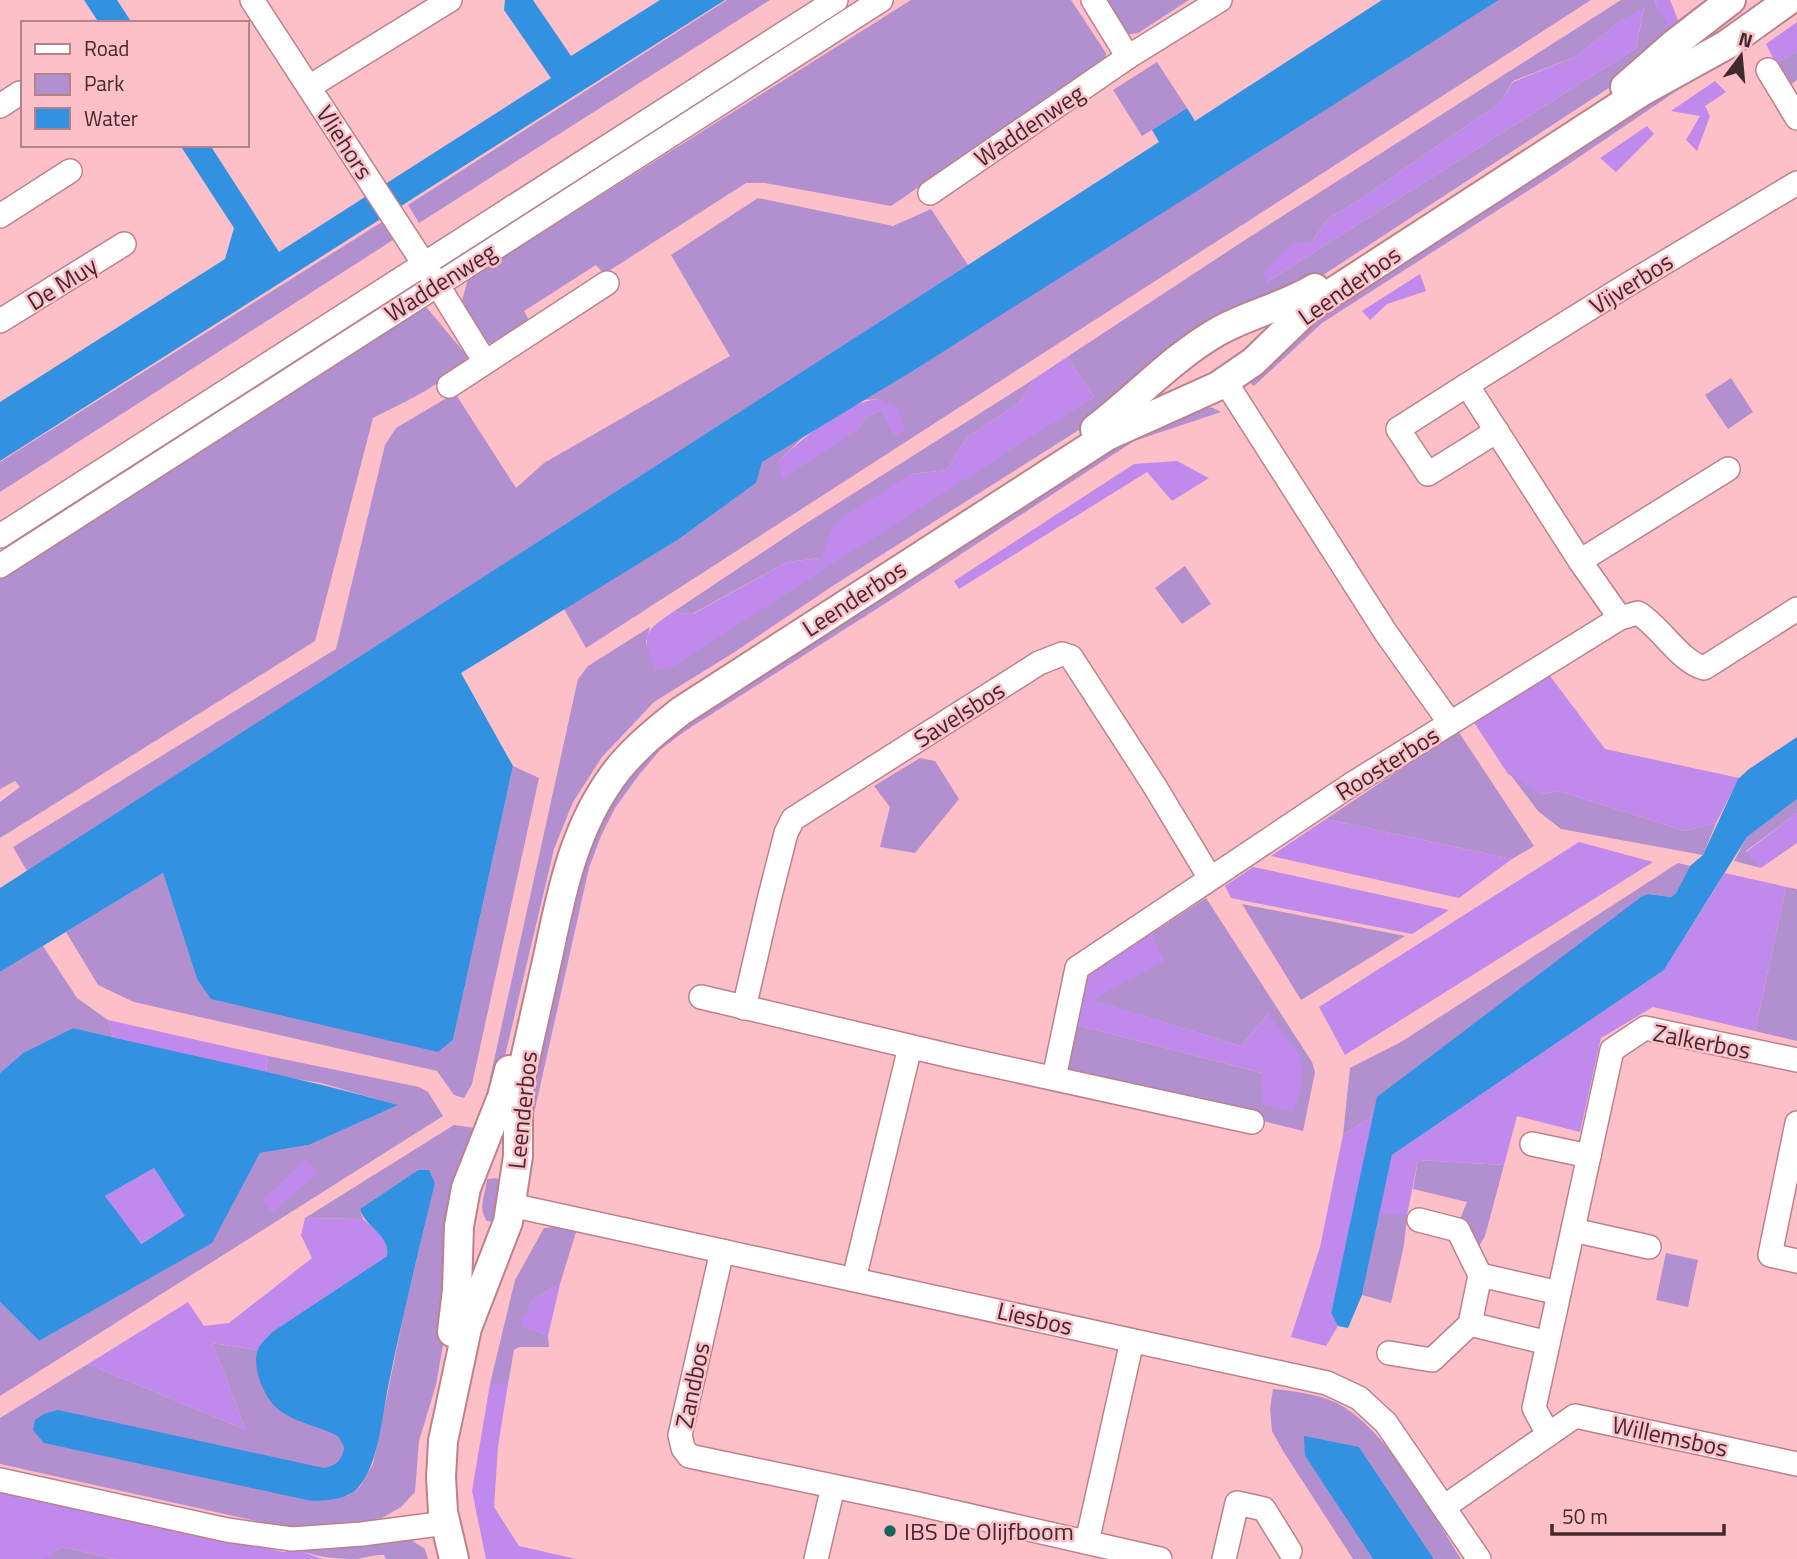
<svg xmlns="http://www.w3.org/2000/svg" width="1797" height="1559" font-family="'Titillium Web',sans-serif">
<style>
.green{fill:#b28fcf;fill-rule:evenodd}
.forest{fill:#c089ec}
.water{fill:#3391e2;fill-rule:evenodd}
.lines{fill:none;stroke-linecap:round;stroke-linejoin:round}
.minor-casing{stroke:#bb828b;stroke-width:26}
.major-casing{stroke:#bb828b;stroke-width:32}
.minor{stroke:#fff;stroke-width:23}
.major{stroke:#fff;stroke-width:28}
.poi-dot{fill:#186560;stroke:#fdbfc8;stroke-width:2.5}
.labels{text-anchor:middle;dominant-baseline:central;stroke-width:5;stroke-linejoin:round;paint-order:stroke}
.street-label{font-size:24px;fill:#412a2d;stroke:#fdbfc8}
.poi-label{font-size:24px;fill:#412a2d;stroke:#fdbfc8;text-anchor:start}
</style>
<rect width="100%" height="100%" fill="#fdbfc8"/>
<!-- green -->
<g class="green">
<path d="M727 0H770L419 223 408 205Z"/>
<path d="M911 0H1071L1106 53 1105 60 891 206 765 183H746L604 274 596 265 524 311 532 326 497 347 480 338 460 308 468 279Z"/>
<path d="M1102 0H1189L1138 33 1124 35Z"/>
<path d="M1499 0H1591L586 648 564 609 679 539 756 483 761 462 804 436 778 462 856 431 866 417 882 410 894 435 879 399 865 400Z"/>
<path d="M1621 0H1655L1657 8 1677 21 1705 0H1714L1624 78 1317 279 834 585 733 653 654 702 602 757 573 802 554 849 500 1077 490 1108 485 1101 578 679 588 666 650 627 646 642 656 670 1094 397 1067 357 1242 242ZM1644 8 1636 48 1267 282 1312 242 1327 219 1356 202 1500 103 1513 81 1577 56 1618 23Z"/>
<path d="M1797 51V80L1791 84 1776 64Z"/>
<path d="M1725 58 1551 176 1322 323 1254 386 1251 384 1254 371 1315 308 1514 181Z"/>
<path d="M1157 62 1187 108 1142 136 1113 90Z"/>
<path d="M758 198 893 226 931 209 968 265 27 871 13 847 336 649 385 445 396 428 455 393 516 488 544 463 730 356 671 255Z"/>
<path d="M382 222 393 240 0 492V462Z"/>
<path d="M427 308 468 357C444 385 406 401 373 418L315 641 0 838V802L20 787 15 781 0 789V573L414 311Z"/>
<path d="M1731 378 1753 412 1728 429 1705 395Z"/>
<path d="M1034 379 1019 403 967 437 947 470 910 474 821 558 787 562 692 614 673 612 802 526Z"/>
<path d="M1200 406 1213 408 1221 412 1134 441 900 594 685 731 660 750 639 775 615 808 601 836 589 868 533 1118 525 1117 577 858 633 760 1121 432Z"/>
<path d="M1185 566 1211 604 1182 624 1155 588Z"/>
<path d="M1458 731 1534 846 1512 859 1326 819Z"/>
<path d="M920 758 935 761 959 799 915 853 880 847 890 807 874 786Z"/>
<path d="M513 766 539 778 472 1084 464 1098 454 1095 437 1071 134 1002 98 985 66 932 163 873 197 979 438 1052 453 1040Z"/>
<path d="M1510 774 1541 794 1559 791 1685 831 1716 823 1703 855 1561 829 1538 811Z"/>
<path d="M1797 799V813L1746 851 1761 868 1734 861 1747 837Z"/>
<path d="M1678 863 1690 866 1676 893 1671 897 1648 894 1378 1097 1374 1115 1343 1135 1350 1068 1401 1042Z"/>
<path d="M1786 887 1797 889V1041L1755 1031Z"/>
<path d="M1206 898 1312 1062 1315 1072 1303 1131 1251 1118V1112L1065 1069 1073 1024 1262 1073 1268 1014 1241 1046 1091 1000 1163 961 1151 934Z"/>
<path d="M1242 904 1405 936 1301 1000Z"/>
<path d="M43 946 77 998 108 1020 113 1038 73 1028 23 1053 0 1073V972Z"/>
<path d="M268 1056 419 1087 428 1092 443 1116 0 1396V1302L39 1341 211 1243 260 1153 309 1145 397 1105 321 1083 266 1074Z"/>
<path d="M454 1125 481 1129 436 1385 419 1441 415 1492 401 1507 382 1518 351 1525 294 1527 270 1524 0 1464V1418L88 1364 246 1430 212 1343 258 1350 257 1371 264 1391 338 1435 344 1447C342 1460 337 1465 324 1468L347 1496 360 1487 373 1464 404 1313 435 1182 418 1170 360 1209 363 1219 305 1218Z"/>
<path d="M1418 1160 1504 1165 1485 1236 1478 1248 1458 1224 1467 1202 1413 1189Z"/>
<path d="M496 1178 502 1181 497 1220 491 1222 487 1221C477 1207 486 1194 487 1179Z"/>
<path d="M1379 1215H1407L1404 1245 1391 1303 1362 1295Z"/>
<path d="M555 1227 576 1232 560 1284 533 1299 521 1325 548 1336 549 1347H519L514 1350 508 1384H490L515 1280 544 1228Z"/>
<path d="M1666 1253 1698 1260 1688 1307 1656 1300Z"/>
<path d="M1273 1389C1294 1391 1318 1394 1337 1403 1388 1430 1430 1511 1461 1559H1434L1359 1447 1305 1456 1373 1559H1353L1283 1451 1272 1431 1270 1409Z"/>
<path d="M411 1540 425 1549 428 1559H386L384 1555C373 1555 368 1557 357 1559 336 1559 317 1557 297 1550Z"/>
<path d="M62 1547 116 1559H42Z"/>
</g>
<!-- forest -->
<g class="forest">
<path d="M1655 0H1670L1680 25 1672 31 1657 8Z"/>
<path d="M1644 7 1636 48 1267 282 1262 274 1292 243 1312 242 1327 219 1356 202 1500 103 1513 82 1577 56 1618 23Z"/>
<path d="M1797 22V51L1776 64 1766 44Z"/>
<path d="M1715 81 1726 92 1705 106 1710 116 1697 151 1686 140 1700 116 1671 111Z"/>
<path d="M1647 126 1654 134 1616 172 1600 158Z"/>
<path d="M1420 274 1426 291 1387 304 1370 320 1362 311Z"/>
<path d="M1067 357 1094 397 672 667 656 670C641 636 643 632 673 612L693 614 787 562 821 558 834 523 910 474 947 470 967 437 1019 403 1034 379Z"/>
<path d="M879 399 897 407 905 431 894 436 882 410 866 417 856 431 782 479 778 462C801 439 847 401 879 399Z"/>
<path d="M1177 461 1209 478 1172 501 1147 472 959 589 954 581 1134 464Z"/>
<path d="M1547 672 1605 749 1739 778 1716 823 1685 831 1559 791 1541 794 1508 774 1473 721Z"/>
<path d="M1797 813V843L1761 868 1746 852Z"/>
<path d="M1326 819 1512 859 1459 898 1271 856Z"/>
<path d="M1579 842 1653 862 1345 1055 1319 1007Z"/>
<path d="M1253 867H1254L1449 910 1412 934 1231 898 1225 886Z"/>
<path d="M1725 873 1786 887 1755 1031 1653 1007 1601 1038 1580 1132 1517 1116 1504 1165 1418 1160 1407 1215H1379L1392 1155 1664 970Z"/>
<path d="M1151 934 1164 961 1092 1000 1241 1046 1268 1014C1301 1058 1313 1057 1293 1113L1263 1104 1262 1073 1073 1024 1085 978Z"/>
<path d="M108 1020 268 1056 266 1074 113 1038Z"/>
<path d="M1374 1115 1331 1313 1338 1326 1326 1346 1291 1337 1320 1247 1343 1135Z"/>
<path d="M306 1159 318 1173 272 1213 262 1200Z"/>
<path d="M154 1168 186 1216 140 1244 105 1196Z"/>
<path d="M305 1218 363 1219C375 1230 389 1239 387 1256L272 1332 258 1350 212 1343 246 1430 88 1364 188 1302 204 1326 229 1323 312 1258 301 1235Z"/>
<path d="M560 1284 548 1336 520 1325 533 1299Z"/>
<path d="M490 1384H508L498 1447 494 1507 519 1546 576 1559H486L472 1491Z"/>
<path d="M0 1489 283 1552 297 1550 322 1559H116L62 1547 43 1559H0Z"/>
</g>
<!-- water -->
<g class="water">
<path d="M84 0H117L132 23H99Z"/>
<path d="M505 0H533L571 56 660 0H725L0 461V402L225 259 234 228 180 145H210L279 252 551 78 504 10Z"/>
<path d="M1382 0H1499L911 372 762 462 756 483 679 539 461 673 513 766 453 1040 438 1052 211 999 197 979 163 873 0 972V888L1159 142 1152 130 1187 108 1195 121Z"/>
<path d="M1797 737V799L1747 837 1664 970 1392 1155 1362 1295 1348 1328 1338 1326 1331 1313 1377 1097 1641 897 1648 894 1671 897 1676 893 1690 866 1703 855 1738 779 1749 769Z"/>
<path d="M73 1028C181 1054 291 1075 398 1105L309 1145 260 1153 212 1243 39 1341 0 1302V1073L23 1053ZM154 1168 185 1216 141 1244 105 1196Z"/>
<path d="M418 1170H429L435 1183C419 1249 403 1315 389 1382 383 1411 379 1461 361 1484 350 1500 329 1500 312 1501L44 1443 33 1430 35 1420 44 1414 58 1410 324 1468C337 1465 342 1460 344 1447L338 1436C319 1426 295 1423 278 1409 264 1398 251 1367 258 1349 261 1343 268 1337 272 1332L387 1256C390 1234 366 1229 360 1209Z"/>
<path d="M1304 1436 1359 1447 1434 1559H1373L1305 1456Z"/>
</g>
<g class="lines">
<defs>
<g id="minor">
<path d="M252 0 437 284 485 362"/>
<path d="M1093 0 1128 57"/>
<path d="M1768 70 1797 118"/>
<path d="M309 87 450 0"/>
<path d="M0 106 20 93"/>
<path d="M930 193 1128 57 1220 0"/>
<path d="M0 216 70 171"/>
<path d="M0 321 124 244"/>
<path d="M1225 381 1386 633 1450 723"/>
<path d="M1467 385 1398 429 1428 474 1497 431"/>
<path d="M449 386 607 283"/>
<path d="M0 536 836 0"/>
<path d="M1580 561 1728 469"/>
<path d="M0 566 881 0"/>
<path d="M1620 618 1580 561 1467 385 1627 285 1797 183"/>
<path d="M701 997 955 1057 1252 1122"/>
<path d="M744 1008 769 900 786 833 793 819 1039 663 1062 654 1071 657 1154 785 1210 878"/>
<path d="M1054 1078 1077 968 1352 784 1620 618 1638 613C1662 628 1679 661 1704 668L1797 609"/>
<path d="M1797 1123 1770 1255 1797 1261"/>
<path d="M1532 1144 1589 1156"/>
<path d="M511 1205 1327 1383 1359 1398 1386 1423 1479 1559"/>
<path d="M1573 1230 1649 1247"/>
<path d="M722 1251 680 1435 683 1448 689 1456 914 1503 1160 1559"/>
<path d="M1480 1275 1559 1293"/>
<path d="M854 1279 910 1047"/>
<path d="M1470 1324 1548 1343"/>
<path d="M1389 1353 1432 1360 1470 1324 1480 1275 1458 1230 1419 1220"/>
<path d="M1548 1434 1534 1408 1612 1050 1645 1028 1797 1060"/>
<path d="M0 1480 227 1530 292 1539 362 1534 431 1525"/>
<path d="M1444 1507 1575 1416 1797 1464"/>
<path d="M1087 1542 1132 1341"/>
<path d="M816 1559 833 1487"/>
<path d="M1224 1559 1237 1503 1264 1509 1290 1551"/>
</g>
<g id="major">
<path d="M1625 87 1674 44 1731 0"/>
<path d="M1095 429C1136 398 1172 358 1217 332 1248 314 1284 307 1315 288"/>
<path d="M452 1332 457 1290 459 1226 466 1188 502 1097 509 1070"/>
<path d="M454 1559 443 1512 441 1477 443 1441 467 1328 508 1222 518 1156V1103L520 1082C530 1039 539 995 549 952 561 894 573 836 606 786 625 756 653 733 681 711L1107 436 1218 386 1253 362 1310 307 1641 92 1726 45 1789 0"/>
</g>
</defs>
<!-- minor casing -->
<use href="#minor" class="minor-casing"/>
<!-- major casing -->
<use href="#major" class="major-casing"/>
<!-- minor -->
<use href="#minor" class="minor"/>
<!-- major -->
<use href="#major" class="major"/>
</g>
<!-- markers -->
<circle class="poi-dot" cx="890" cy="1531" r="7"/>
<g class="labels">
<!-- street labels -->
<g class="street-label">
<text transform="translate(1029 125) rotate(-34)">Waddenweg</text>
<text transform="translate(345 142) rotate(57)">Vliehors</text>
<text transform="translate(440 282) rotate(-32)">Waddenweg</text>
<text transform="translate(62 283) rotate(-32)">De Muy</text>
<text transform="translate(1631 283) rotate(-32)">Vijverbos</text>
<text transform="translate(1349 285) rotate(-35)">Leenderbos</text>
<text transform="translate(854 598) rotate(-33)">Leenderbos</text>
<text transform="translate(959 714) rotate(-32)">Savelsbos</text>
<text transform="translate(1387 763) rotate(-32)">Roosterbos</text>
<text transform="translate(1702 1041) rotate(11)">Zalkerbos</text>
<text transform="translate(522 1110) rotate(-84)">Leenderbos</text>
<text transform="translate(1035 1318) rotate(13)">Liesbos</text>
<text transform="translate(692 1385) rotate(-78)">Zandbos</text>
<text transform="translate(1670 1436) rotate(12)">Willemsbos</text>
</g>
<!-- poi labels -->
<g class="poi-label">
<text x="904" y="1531">IBS De Olijfboom</text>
</g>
</g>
<!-- legend -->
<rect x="21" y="21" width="228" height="126" fill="#fdbfc8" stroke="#b2838a" stroke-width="2"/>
<rect x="35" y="44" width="35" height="10" fill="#ffffff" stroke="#b2838a" stroke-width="2"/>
<text x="84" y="56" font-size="21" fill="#412a2d">Road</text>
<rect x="35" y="74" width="35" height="21" fill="#b28fcf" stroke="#b2838a" stroke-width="2"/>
<text x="84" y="91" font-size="21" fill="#412a2d">Park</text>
<rect x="35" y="108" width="35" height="21" fill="#3391e2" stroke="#b2838a" stroke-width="2"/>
<text x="84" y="126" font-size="21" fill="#412a2d">Water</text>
<!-- north arrow -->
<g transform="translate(1741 56) rotate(16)" stroke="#fdbfc8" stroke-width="5" paint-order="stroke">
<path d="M0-5L12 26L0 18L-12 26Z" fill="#412a2d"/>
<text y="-10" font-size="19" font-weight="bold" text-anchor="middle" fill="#412a2d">N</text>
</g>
<!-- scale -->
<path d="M1552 1524v10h172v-10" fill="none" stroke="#412a2d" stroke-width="3.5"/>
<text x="1562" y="1524" font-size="21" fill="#412a2d" stroke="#fdbfc8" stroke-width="5" paint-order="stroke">50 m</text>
</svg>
